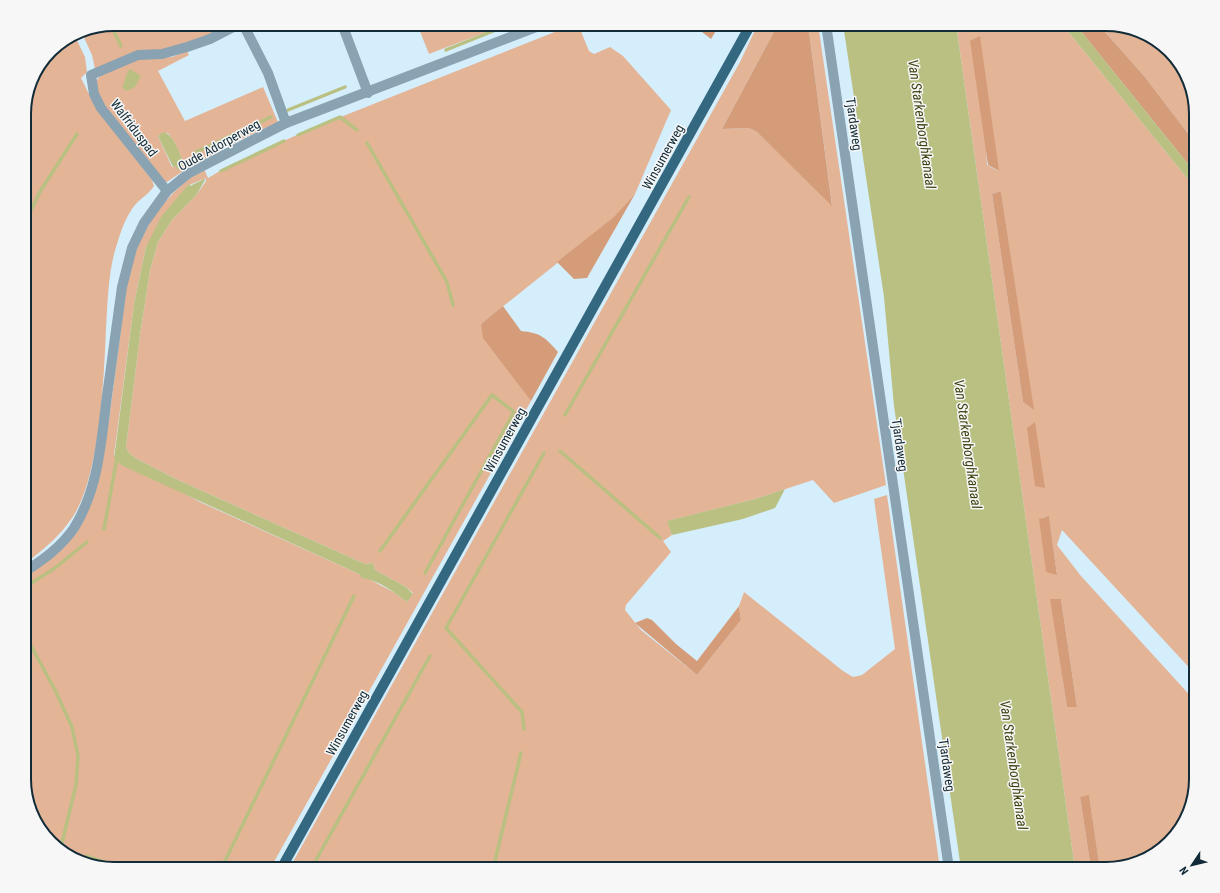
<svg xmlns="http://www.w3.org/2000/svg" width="1220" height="893" font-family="'Roboto Condensed',sans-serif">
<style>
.green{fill:#e4b497;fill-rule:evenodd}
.forest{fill:#d59c79}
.water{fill:#bac081}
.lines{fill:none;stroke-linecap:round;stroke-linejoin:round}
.stream{stroke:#bac081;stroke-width:3.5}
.minor{stroke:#89a3b2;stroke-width:10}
.major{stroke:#346881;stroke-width:10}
.labels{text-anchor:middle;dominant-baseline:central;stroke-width:3;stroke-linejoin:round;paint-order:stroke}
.street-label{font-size:13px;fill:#112b38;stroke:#f7f7f7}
.water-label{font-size:14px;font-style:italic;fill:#3f4111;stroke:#f7f7f7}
.rim{fill:none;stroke:#112b38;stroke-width:2}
</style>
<rect width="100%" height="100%" fill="#d5eefc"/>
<!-- green -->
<g class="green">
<path d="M114 24H227L201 39 95 69 92 55 81 31Z"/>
<path d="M417 24H507L429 54Z"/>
<path d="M575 24H578L589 51 594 54 610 47 623 56 671 110 635 194 615 217 481 324 531 401 270 869H114L59 851 33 819 24 785V586L29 582 24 577 73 534 109 420 127 284 137 246 156 212 174 192 192 176 204 169 208 178 230 165 308 130ZM206 178V181L197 194 172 220 158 242 150 270 140 335 126 447 129 453 137 459 178 480 365 564 373 563 375 570 406 587 413 593 407 602 395 593 367 578H364L359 574 200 502 114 455 134 304 146 247 187 186Z"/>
<path d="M758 24H778L722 129 749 128 757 132 832 205 808 24H818L886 485 834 503 813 480 755 499 668 521 672 535 663 541 671 552 626 605 625 610 641 630 697 675 741 620 739 606 744 592 843 671 853 677 862 675 895 649 874 499 887 495 940 869H289L740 62Z"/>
<path d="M956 24H1062L1196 189V675L1062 530 1057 545 1081 576 1196 702V779L1178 834 1146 860 1106 869H1100L1089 796 1080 797 1091 869H1075ZM979 36 998 171 987 165ZM1001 191 1033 409 1023 402 992 194ZM1043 517H1049L1057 575ZM1061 599 1077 707H1067L1051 600Z"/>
<path d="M1098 24H1106L1161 42 1187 74 1196 114V144L1145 77Z"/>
<path d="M74 34 85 57 87 72 81 78 95 106 152 180 154 186C149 194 141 198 135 205 126 216 121 231 117 244 108 271 108 299 106 328 104 378 100 473 74 515 61 535 44 550 24 564V108L33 74 55 47Z"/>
<path d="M187 51 189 55 158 71 185 121 263 87 278 122 224 148 186 169 167 182 159 178 98 98 95 84 98 78 103 74 141 58 172 57ZM168 133 175 143 184 164 172 167 158 136Z"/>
</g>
<!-- forest -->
<g class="forest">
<path d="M705 24H720L711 39 702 32Z"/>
<path d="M778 24H808L832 206 757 132 749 128 722 129Z"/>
<path d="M1075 24H1098L1145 77 1196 144V174Z"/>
<path d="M980 36 999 171 988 165 970 41Z"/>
<path d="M1001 191 1034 410 1023 402 992 194Z"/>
<path d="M635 194 587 278 574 279 557 262 614 217Z"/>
<path d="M503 306 521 331C541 333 545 337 558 352L531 401 483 338 481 324Z"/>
<path d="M1035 422 1045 488 1035 486 1027 428Z"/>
<path d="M1049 516 1057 575 1046 572 1039 519Z"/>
<path d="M1050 599H1061L1077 707H1067Z"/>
<path d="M739 606 741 620 697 675 635 623 647 618 652 620 676 644 697 661Z"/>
<path d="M1089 795 1100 869H1091L1080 797Z"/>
</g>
<!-- water -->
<g class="water">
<path d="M843 24H956L1075 869H961L894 406 884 297Z"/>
<path d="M1062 24H1075L1196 174V189Z"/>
<path d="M130 69 141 76 135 87 127 91 122 88 127 73Z"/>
<path d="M163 132C175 135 179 153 184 164L181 166V168L178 170 175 166 173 167 158 136Z"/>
<path d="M206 178 197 194 172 220 158 242 150 270 140 335 126 447 129 453 137 459 178 480 365 564 373 563 375 570 406 587 413 594 407 602C394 592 378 580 362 578L359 574 123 466 114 459 134 304 146 247 161 217 187 186 189 184 190 186Z"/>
<path d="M785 489 775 508 743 519 672 535 667 521 755 499Z"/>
</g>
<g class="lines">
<!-- stream -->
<g class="stream">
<path d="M111 25 121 46"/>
<path d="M446 50 510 24"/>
<path d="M288 110 345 87"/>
<path d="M298 135 340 117 357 130"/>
<path d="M367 143 447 282 453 305"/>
<path d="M196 152 271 117"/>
<path d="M221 171 284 141"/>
<path d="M24 224 41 190 77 134"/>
<path d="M565 415 689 197"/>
<path d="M560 451 660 538"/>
<path d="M104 529 117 458"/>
<path d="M380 551 492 395 514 412 425 573"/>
<path d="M27 586 55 568 87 542"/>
<path d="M24 633 55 690 72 727 78 756 76 785 60 851"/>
<path d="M524 729 522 712 446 628 544 453"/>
<path d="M86 856 124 869"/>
<path d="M221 869 354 596"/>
<path d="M311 869 430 656"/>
<path d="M493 869 521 753"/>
</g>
<!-- minor -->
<g class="minor">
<path d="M243 24 268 73 286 123"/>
<path d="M342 24 368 93"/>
<path d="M826 24 949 869"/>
<path d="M167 191 101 108 94 94 91 75 138 55 162 54 187 47 210 39 239 24"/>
<path d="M24 572C43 560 61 547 74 528 99 488 101 441 107 396 112 360 117 323 122 287L132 248 144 223 167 191 189 173 286 123 544 24"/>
</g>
<!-- major -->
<path class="major" d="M281 869 751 24"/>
</g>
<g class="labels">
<!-- street labels -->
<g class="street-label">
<text transform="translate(854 124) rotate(82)">Tjardaweg</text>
<text transform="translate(134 128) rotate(53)">Walfriduspad</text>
<text transform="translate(219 145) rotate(-29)">Oude Adorperweg</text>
<text transform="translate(663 157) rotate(-61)">Winsumerweg</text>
<text transform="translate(505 440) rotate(-61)">Winsumerweg</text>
<text transform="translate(900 445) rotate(82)">Tjardaweg</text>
<text transform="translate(347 723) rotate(-61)">Winsumerweg</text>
<text transform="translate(947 765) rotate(82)">Tjardaweg</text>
</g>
<!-- water labels -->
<g class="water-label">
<text transform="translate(922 124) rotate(82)">Van Starkenborghkanaal</text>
<text transform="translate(968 444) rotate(82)">Van Starkenborghkanaal</text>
<text transform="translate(1014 765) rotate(82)">Van Starkenborghkanaal</text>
</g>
</g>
<!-- crop -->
<path d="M0 0H1220V893H0ZM114 31H1106A83 83 0 0 1 1189 114V779A83 83 0 0 1 1106 862H114A83 83 0 0 1 31 779V114A83 83 0 0 1 114 31Z" fill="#f7f7f7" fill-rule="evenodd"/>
<path class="rim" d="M114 31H1106A83 83 0 0 1 1189 114V779A83 83 0 0 1 1106 862H114A83 83 0 0 1 31 779V114A83 83 0 0 1 114 31Z"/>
<!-- north arrow -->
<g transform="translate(1192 865) rotate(235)" stroke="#f7f7f7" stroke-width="3" paint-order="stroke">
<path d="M0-3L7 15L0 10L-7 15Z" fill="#112b38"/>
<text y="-6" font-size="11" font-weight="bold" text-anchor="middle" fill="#112b38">N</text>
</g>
</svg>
